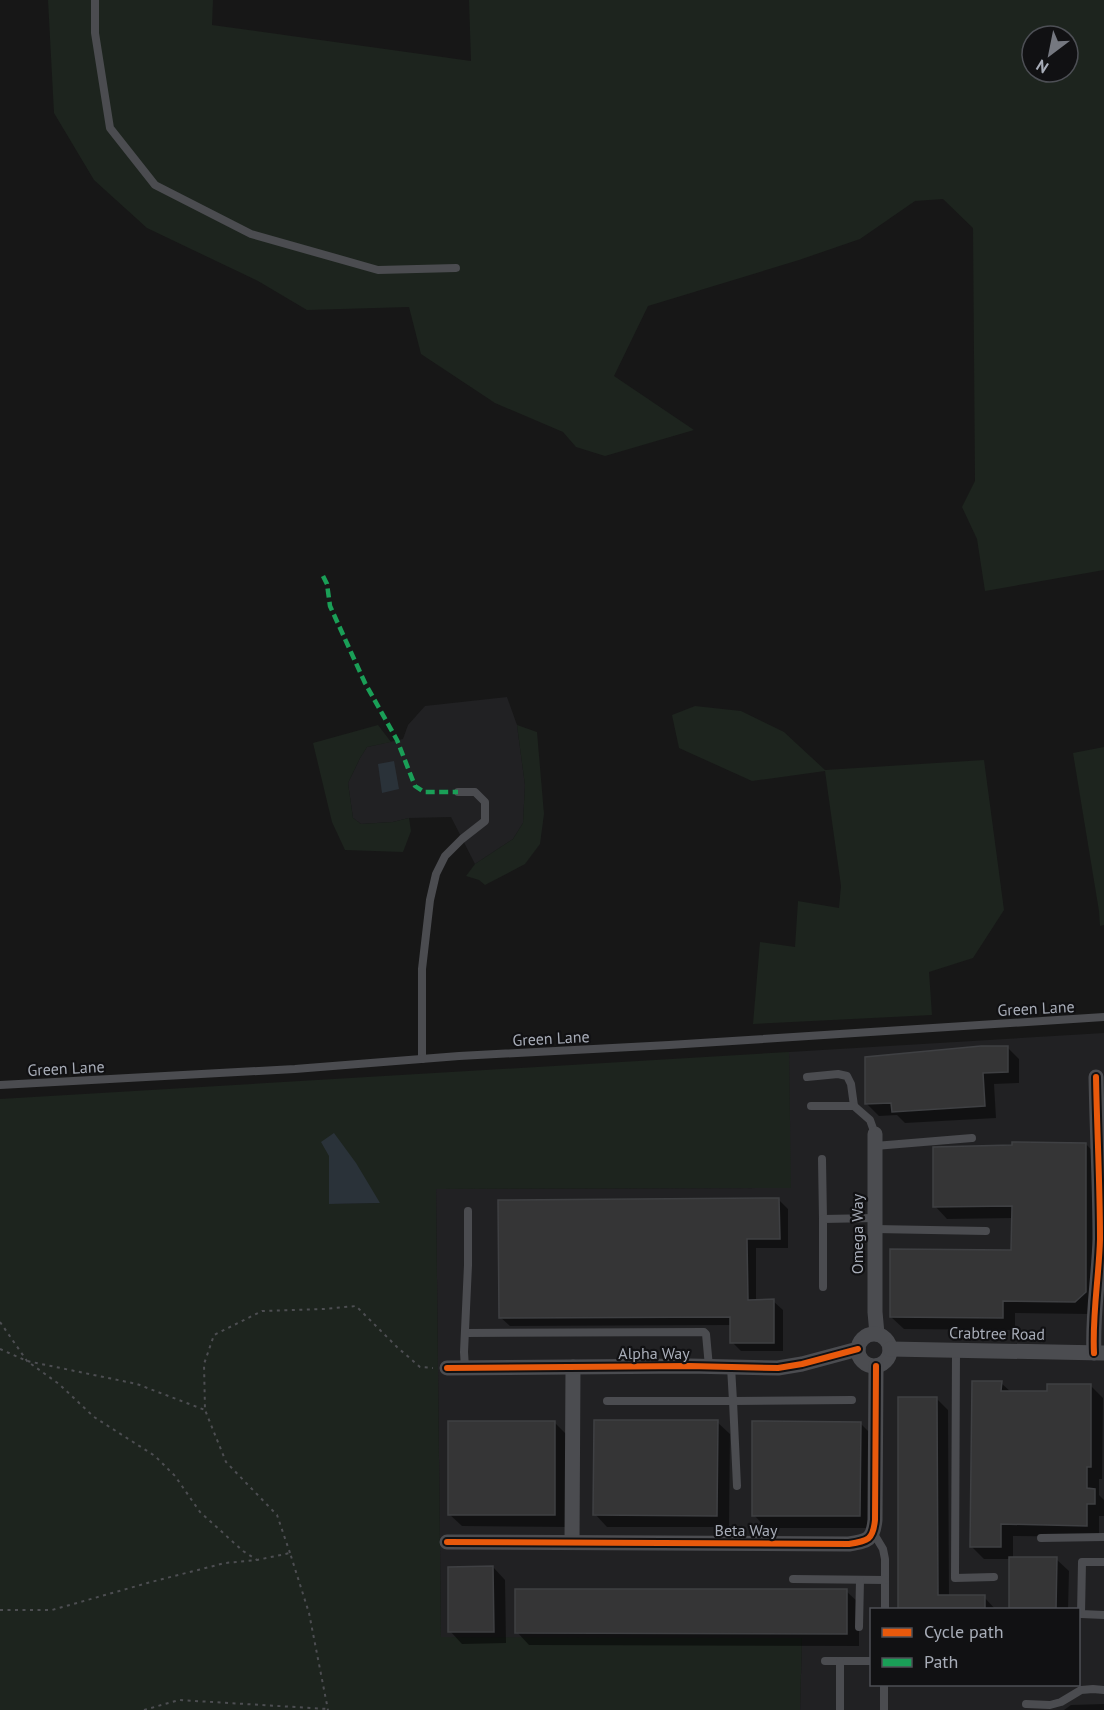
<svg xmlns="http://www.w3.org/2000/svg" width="1104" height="1710" font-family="'PT Sans',sans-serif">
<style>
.built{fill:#212123;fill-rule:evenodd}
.green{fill:#1d241e;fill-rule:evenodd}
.water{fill:#2a3239}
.shadow{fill:#0007}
.building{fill:#353536;stroke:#3f4043;stroke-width:1.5}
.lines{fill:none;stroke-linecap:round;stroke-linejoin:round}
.path{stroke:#4d4e52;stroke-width:2;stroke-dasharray:3 4.5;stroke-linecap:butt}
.service{stroke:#4b4c50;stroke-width:8}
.minor{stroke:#4b4c50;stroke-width:15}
.quiet{stroke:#1a9f57;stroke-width:4.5;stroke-dasharray:9 4.5;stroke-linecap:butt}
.cycleway-casing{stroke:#111113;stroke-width:10}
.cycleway{stroke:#e8590c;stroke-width:6}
.labels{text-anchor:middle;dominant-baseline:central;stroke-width:4.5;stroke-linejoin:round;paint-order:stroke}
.street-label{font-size:16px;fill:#a8adb8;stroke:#111113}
</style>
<rect width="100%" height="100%" fill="#171717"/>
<!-- built -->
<g class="built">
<path d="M507 697 517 725 525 785 523 823 513 839 475 864 451 817 409 818 393 822 361 824 353 818 348 783 360 758 367 747 403 739 408 725 425 706Z"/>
<path d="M1104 1033V1710H800L802 1638H441L436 1189 790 1188 789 1052ZM872 1610H1078V1684H872Z"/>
</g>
<!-- green -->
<g class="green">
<path d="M48 0H213L212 25 471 61 469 0H1104V570L985 591 977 539 962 507 975 481 973 228 943 199 915 201 860 239 799 260 648 306 614 376 694 430 605 456 576 447 563 432 495 403 421 354 409 307 307 310 258 281 147 228 94 180 54 113ZM1032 36H1068V72H1032Z"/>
<path d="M695 706 741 711 784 732 825 770 984 760 1004 910 973 958 929 972 932 1015 753 1024 760 942 795 947 798 901 839 908 841 886 825 771 752 781 679 748 672 715Z"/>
<path d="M378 725 391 742 367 747 360 758 348 783 353 818 361 824 393 822 409 818 411 831 403 852 345 850 332 822 313 743Z"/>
<path d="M517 725 537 732 544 814 540 844 525 864 485 885 479 880 466 876 475 864 513 839 523 823 525 785Z"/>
<path d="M1104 747V925L1100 926 1099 911 1073 753Z"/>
<path d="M789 1052 791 1188 436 1189 441 1637 802 1638 800 1710H0V1099ZM329 1156 380 1203 329 1204Z"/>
</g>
<!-- water -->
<g class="water">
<path d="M394 761 399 789 382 793 378 764Z"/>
<path d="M334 1133 356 1163 380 1203 329 1204V1156L321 1142Z"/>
</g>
<!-- shadow -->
<g class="shadow">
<path d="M1007 1047 1019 1059V1083L994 1084 996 1118 905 1123 897 1115 879 1116 867 1104Z"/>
<path d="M1086 1144 1098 1157V1304L1088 1314 1015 1313V1330L904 1329 891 1317 1013 1251V1218L947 1219 935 1206Z"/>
<path d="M779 1200 788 1209V1248H756V1301H773L783 1310V1351H741L732 1342 731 1325 510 1326 500 1317Z"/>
<path d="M1001 1383 1011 1392 1049 1393 1091 1386 1103 1398 1102 1479H1099V1495L1104 1500V1516H1099V1537L1013 1536V1558L1056 1559 1069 1571 1068 1610H1010L1011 1559H984L971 1546Z"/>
<path d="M937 1399 948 1410 949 1597H984L996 1610H900Z"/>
<path d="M717 1422 730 1434 729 1527H607L595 1514Z"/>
<path d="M555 1423 567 1435V1527L462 1526 449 1514Z"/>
<path d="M860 1423 873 1436 872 1528H766L754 1515Z"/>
<path d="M493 1567 505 1580 506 1643 462 1644 450 1631Z"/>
<path d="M846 1591 859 1603V1646L529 1645 517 1632Z"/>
<path d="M1104 1704V1710H1064L1071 1705Z"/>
</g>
<!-- building -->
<g class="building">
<path d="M981 1046H1008V1072L983 1073 985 1106 892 1112 891 1103 865 1104V1057Z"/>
<path d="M1012 1142 1086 1143V1292L1075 1302 1003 1301V1318L890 1317V1249L1011 1250 1012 1206 933 1207V1147L1012 1145Z"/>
<path d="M779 1198 780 1239H747L748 1300 774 1299V1343H730V1317L499 1318 498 1200Z"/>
<path d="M972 1381H1002L1001 1391H1047V1384H1091V1467H1087V1488L1095 1489V1504H1087V1526L1001 1524V1547H970Z"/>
<path d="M898 1397H937L938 1595H985V1610H898Z"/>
<path d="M594 1420H718L717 1516 593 1515Z"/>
<rect x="448" y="1421" width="107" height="94"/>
<path d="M752 1421 861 1422 860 1516H752Z"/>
<path d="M1009 1557H1057L1056 1610H1009Z"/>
<path d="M493 1566 494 1632H448V1567Z"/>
<path d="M515 1589H847V1634L515 1633Z"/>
</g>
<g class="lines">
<!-- path -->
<g class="path">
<path d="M0 1322 27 1361 59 1384 94 1417 155 1456 175 1476 200 1512 243 1551 257 1560"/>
<path d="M0 1349 27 1361 137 1384 205 1410"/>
<path d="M290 1553 277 1515 226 1462 205 1410 204 1364 214 1335 262 1311 324 1309 356 1306 397 1347 420 1367 433 1368"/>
<path d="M0 1610H52L151 1582 225 1563 257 1560 290 1553 309 1613 328 1710"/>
<path d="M144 1710 179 1700 328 1709"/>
</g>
<!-- service -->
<g class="service">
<path d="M95 0V33L110 128 155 185 251 234 378 270 456 268"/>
<path d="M422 1059V969L430 900 436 874 445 856 462 839 485 821V802L475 792H458"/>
<path d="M807 1077 838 1074 847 1076 851 1084 854 1106"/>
<path d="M0 1085 295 1069 459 1056 669 1045 1104 1017"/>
<path d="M811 1106H854L870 1120 875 1134"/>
<path d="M875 1146 972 1138"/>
<path d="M822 1159 823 1219"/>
<path d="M875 1229 986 1231"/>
<path d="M823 1287V1219L875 1218"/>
<path d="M465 1333 704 1332 706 1334 709 1367"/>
<path d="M956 1351 955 1578 994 1577"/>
<path d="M731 1367 733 1401 852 1400"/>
<path d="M465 1368 464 1352 468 1265V1211"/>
<path d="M607 1401H733L737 1486"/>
<path d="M874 1534 883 1549 885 1559V1610"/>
<path d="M1041 1538 1104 1537"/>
<path d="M1104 1562H1082L1081 1614 1104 1615"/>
<path d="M793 1579 885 1580"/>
<path d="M859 1627 860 1580"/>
<path d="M825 1661H872"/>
<path d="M884 1684V1710"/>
<path d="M1026 1704 1050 1705 1061 1702 1081 1690 1093 1689 1104 1690"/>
<path d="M840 1710V1661"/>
</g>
<!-- minor -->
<g class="minor">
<path d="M875 1134V1312L877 1334"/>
<circle cx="874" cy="1350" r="16"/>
<path d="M890 1349 1103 1353"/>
<path d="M1094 1353C1092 1315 1099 1277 1100 1239 1100 1185 1097 1131 1096 1077"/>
<path d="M447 1368 689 1366 778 1368 802 1364 858 1349"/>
<path d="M447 1542 849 1544C868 1541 873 1540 875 1520L876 1366"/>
<path d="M572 1542 573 1367"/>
</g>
<!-- quiet -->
<path class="quiet" d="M323 576 327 584 330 606 365 683 397 740 415 786 424 792H458"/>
<defs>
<g id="cycleway">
<path d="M1094 1353C1092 1315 1099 1277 1100 1239 1100 1185 1097 1131 1096 1077"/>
<path d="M447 1368 689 1366 778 1368 802 1364 858 1349"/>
<path d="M447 1542 849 1544C868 1541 873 1540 875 1520L876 1366"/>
</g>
</defs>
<!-- cycleway casing -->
<use href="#cycleway" class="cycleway-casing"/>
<!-- cycleway -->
<use href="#cycleway" class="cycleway"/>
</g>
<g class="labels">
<!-- street labels -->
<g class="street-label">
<text transform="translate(1036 1008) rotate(-3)">Green Lane</text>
<text transform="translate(551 1038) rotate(-3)">Green Lane</text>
<text transform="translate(66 1068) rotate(-3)">Green Lane</text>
<text transform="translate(857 1234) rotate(-90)">Omega Way</text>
<text transform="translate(997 1333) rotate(1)">Crabtree Road</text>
<text x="654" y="1353">Alpha Way</text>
<text x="746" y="1530">Beta Way</text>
</g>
</g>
<!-- legend -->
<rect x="870" y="1608" width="210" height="78" fill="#111113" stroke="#4d4f55" stroke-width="1.5"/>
<rect x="882" y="1628" width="30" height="9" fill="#e8590c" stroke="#4d4f55" stroke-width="1.5"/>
<text x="924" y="1638" font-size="18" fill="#a8adb8">Cycle path</text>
<rect x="882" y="1658" width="30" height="9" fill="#1a9f57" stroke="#4d4f55" stroke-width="1.5"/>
<text x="924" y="1668" font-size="18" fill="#a8adb8">Path</text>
<!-- north arrow -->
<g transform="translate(1050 54) rotate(212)"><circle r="28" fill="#111113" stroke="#4d4f55" stroke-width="1.5"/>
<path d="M0-4.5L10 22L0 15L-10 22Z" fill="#757880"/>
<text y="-9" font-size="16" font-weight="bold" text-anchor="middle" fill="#a8adb8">N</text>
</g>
</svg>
